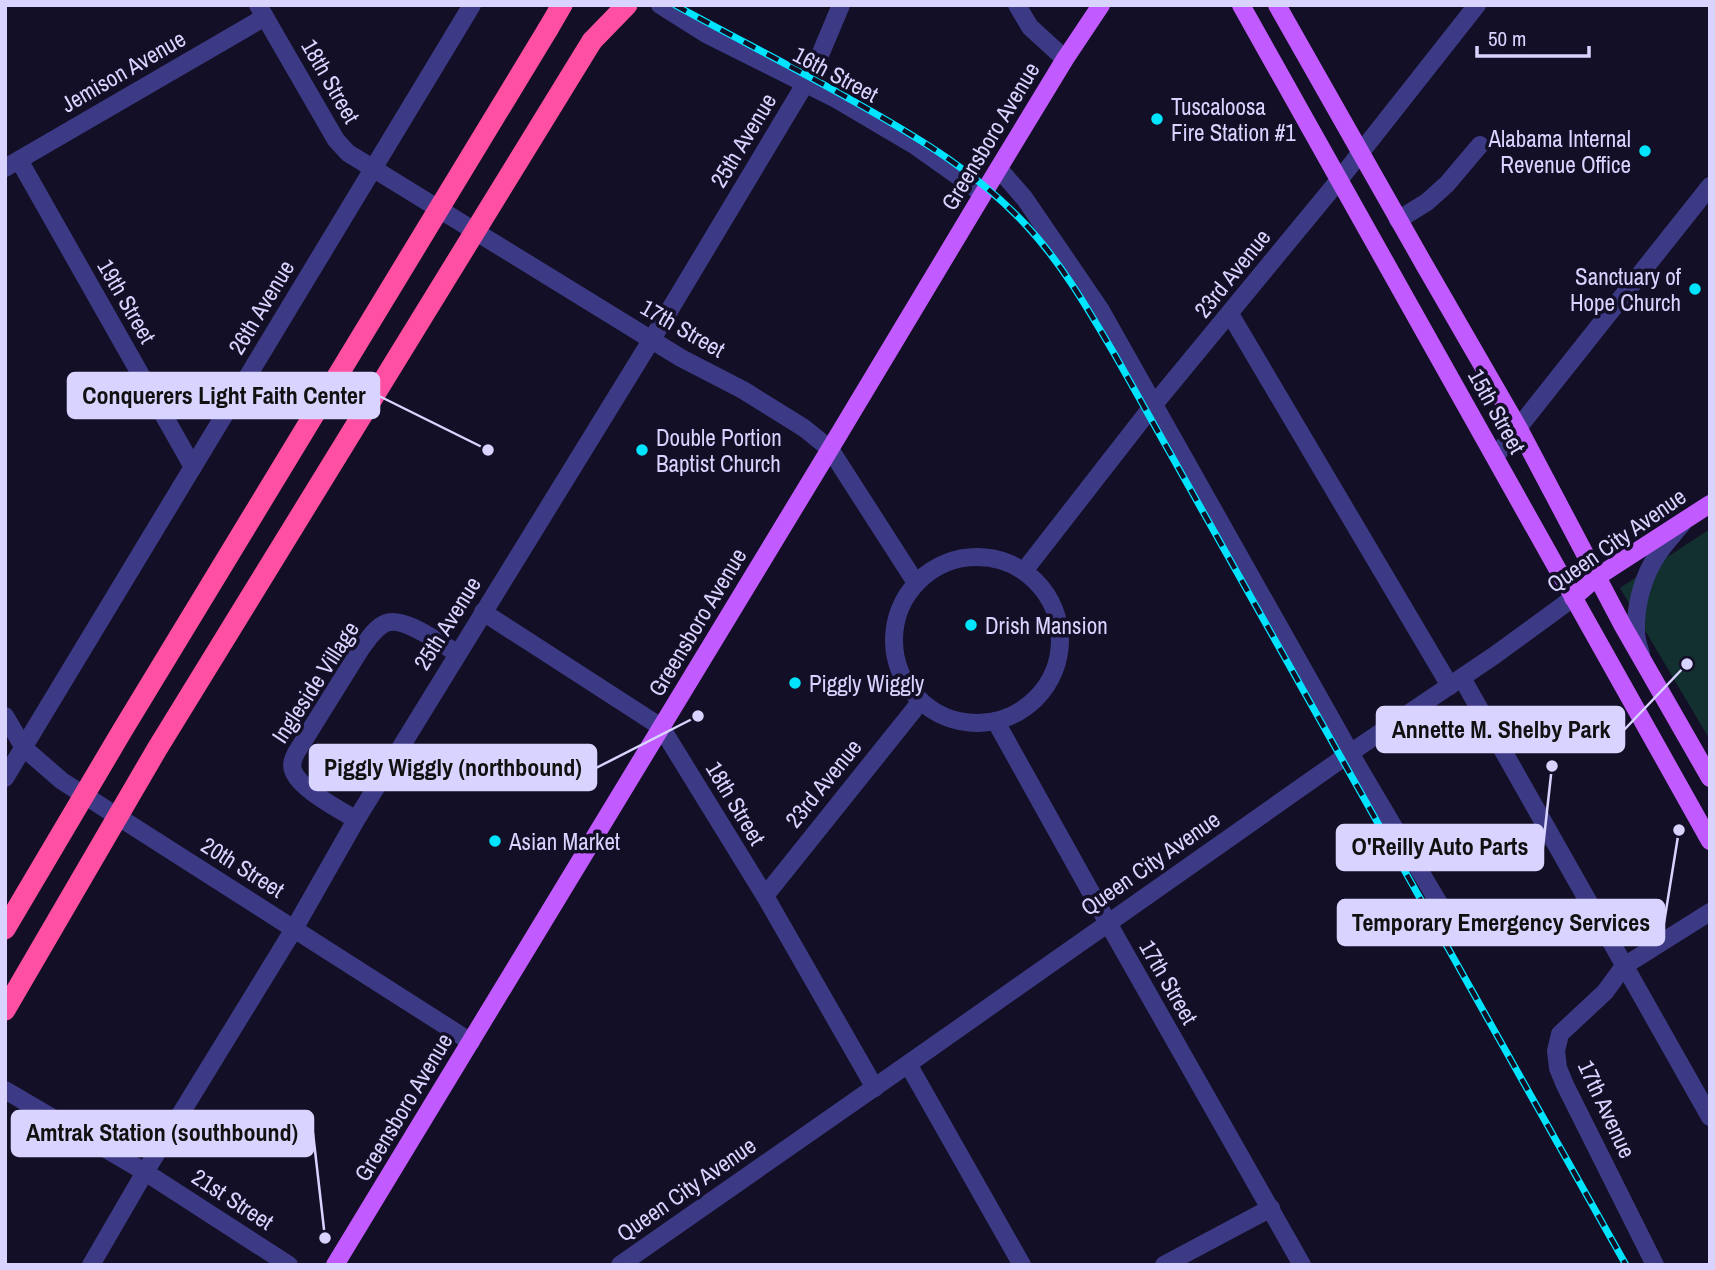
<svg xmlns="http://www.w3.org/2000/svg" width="1715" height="1270" font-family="'Archivo Narrow',sans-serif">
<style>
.green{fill:#12302f}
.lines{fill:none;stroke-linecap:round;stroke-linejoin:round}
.minor{stroke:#3d3a85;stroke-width:18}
.major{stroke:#c25bff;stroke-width:18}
.highway{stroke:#ff4fa3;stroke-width:21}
.rail-casing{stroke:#00e5ff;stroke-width:7}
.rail{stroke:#130f26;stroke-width:4.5;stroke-dasharray:13;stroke-linecap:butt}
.highway-bridge{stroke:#ff4fa3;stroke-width:21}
.poi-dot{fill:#00e5ff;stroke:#130f26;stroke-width:2.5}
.labels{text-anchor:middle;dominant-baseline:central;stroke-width:7;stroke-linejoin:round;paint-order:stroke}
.street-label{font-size:23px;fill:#d9d4ff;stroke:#130f26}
.poi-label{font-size:23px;fill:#d9d4ff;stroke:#130f26;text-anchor:start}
.leader{fill:none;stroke:#d9d4ff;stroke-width:2.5}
.callout-dot{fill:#d9d4ff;stroke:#130f26;stroke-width:2.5}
.callout{fill:#d9d4ff;stroke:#d9d4ff;stroke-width:2.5}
.callout-label{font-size:24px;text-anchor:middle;font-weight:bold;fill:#111}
</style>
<rect width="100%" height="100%" fill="#130f26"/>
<!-- green -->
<path class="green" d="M1710 529V740L1620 588Z"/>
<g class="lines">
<!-- minor -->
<g class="minor">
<path d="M258 5 336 140 348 153 681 358 743 390 804 428 830 449 916 583"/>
<path d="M660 5 706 34 836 99 914 145 983 194"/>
<path d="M1017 5 1030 27 1065 59"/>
<path d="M19 160 193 467"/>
<path d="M5 168 265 17"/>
<path d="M999 169 1025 199 1100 309 1360 770 1456 932"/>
<path d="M1398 220 1427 202 1447 184 1480 145"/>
<path d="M1230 314 1450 686"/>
<path d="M1495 457 1710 186"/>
<circle cx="977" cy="640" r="83"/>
<path d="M1024 571 1147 413 1339 180 1477 5"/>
<path d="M483 612 661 727 765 896 875 1088"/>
<path d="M1641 654C1639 647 1636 639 1636 632 1635 605 1643 576 1658 554 1665 543 1674 534 1682 524"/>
<path d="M1462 678 1710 1117"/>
<path d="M5 716 24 748 62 781 471 1042"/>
<path d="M996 722 1108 923 1302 1265"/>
<path d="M5 778 472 5"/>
<path d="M356 820C339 809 299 789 293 770 291 764 293 759 296 753L362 647C369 638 376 627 386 623 404 616 441 644 457 653"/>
<path d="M765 896 921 701"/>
<path d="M908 1064 1022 1265"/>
<path d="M5 1090 145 1172 289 1265"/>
<path d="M91 1265 145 1172 294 929 356 820 663 321 805 84 820 55 841 5"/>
<path d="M620 1265 908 1064 1350 753 1495 655 1573 598"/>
<path d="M1164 1265 1271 1208"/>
<path d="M1655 1265 1565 1085 1558 1068 1556 1051 1560 1034 1605 992 1624 966 1710 912"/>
</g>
<!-- major -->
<g class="major">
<path d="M1241 5 1710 841"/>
<path d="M1277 5 1425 266 1518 427 1623 626 1710 778"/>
<path d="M1573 598 1597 577 1710 504"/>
<path d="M335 1265 830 449 983 194 1065 59 1101 5"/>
</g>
<!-- highway -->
<g class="highway">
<path d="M548 29 562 5"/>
<path d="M592 41 627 5"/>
</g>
<defs>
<path id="rail" d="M675 5C737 39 801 71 862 106 922 140 977 173 1025 224 1061 262 1088 309 1115 355L1626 1265"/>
</defs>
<!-- rail casing -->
<use href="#rail" class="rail-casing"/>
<!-- rail -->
<use href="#rail" class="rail"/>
<!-- highway-bridge -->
<g class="highway-bridge">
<path d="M5 929 122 731 548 29"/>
<path d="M5 1010 157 749 592 41"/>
</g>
</g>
<!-- markers -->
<g class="poi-dot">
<circle cx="1157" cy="119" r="7"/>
<circle cx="1645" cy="151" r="7"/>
<circle cx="1695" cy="289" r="7"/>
<circle cx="642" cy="450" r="7"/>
<circle cx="971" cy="625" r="7"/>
<circle cx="795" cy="683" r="7"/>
<circle cx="495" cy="841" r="7"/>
</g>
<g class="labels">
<!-- street labels -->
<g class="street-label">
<text transform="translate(123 71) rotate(-30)">Jemison Avenue</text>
<text transform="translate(836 74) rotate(28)">16th Street</text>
<text transform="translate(331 81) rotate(60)">18th Street</text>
<text transform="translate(990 136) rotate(-59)">Greensboro Avenue</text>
<text transform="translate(743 140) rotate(-59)">25th Avenue</text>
<text transform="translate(1232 273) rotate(-51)">23rd Avenue</text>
<text transform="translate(127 301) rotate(60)">19th Street</text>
<text transform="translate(261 307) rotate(-59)">26th Avenue</text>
<text transform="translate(683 328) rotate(30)">17th Street</text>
<text transform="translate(1497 411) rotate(61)">15th Street</text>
<text transform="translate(1616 540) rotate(-35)">Queen City Avenue</text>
<text transform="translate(697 622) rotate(-59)">Greensboro Avenue</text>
<text transform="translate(447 623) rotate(-58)">25th Avenue</text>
<text transform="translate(315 682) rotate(-57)">Ingleside Village</text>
<text transform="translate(823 783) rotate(-51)">23rd Avenue</text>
<text transform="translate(736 803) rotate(59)">18th Street</text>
<text transform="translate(1150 863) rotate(-35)">Queen City Avenue</text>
<text transform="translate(243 867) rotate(32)">20th Street</text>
<text transform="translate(1169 982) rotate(60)">17th Street</text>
<text transform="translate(403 1107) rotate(-59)">Greensboro Avenue</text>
<text transform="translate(1607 1109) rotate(65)">17th Avenue</text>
<text transform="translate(686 1189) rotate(-35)">Queen City Avenue</text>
<text transform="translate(233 1199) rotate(33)">21st Street</text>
</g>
<!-- poi labels -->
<g class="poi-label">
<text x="1171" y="106">Tuscaloosa<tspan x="1171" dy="26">Fire Station #1</tspan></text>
<text x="1631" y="138" text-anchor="end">Alabama Internal<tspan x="1631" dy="26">Revenue Office</tspan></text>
<text x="1681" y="276" text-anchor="end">Sanctuary of<tspan x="1681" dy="26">Hope Church</tspan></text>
<text x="656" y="437">Double Portion<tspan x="656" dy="26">Baptist Church</tspan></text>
<text x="985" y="625">Drish Mansion</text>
<text x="809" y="683">Piggly Wiggly</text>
<text x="509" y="841">Asian Market</text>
</g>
</g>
<!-- callouts -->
<path class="leader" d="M488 450L379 396M1687 664L1624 730M698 716L596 768M1552 766L1543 847M1679 830L1664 923M325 1238L313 1133"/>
<g class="callout-dot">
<circle cx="488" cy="450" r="7"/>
<circle cx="1687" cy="664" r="7"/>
<circle cx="698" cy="716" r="7"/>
<circle cx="1552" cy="766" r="7"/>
<circle cx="1679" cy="830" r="7"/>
<circle cx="325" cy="1238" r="7"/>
</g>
<g class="callout">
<rect x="68" y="373" width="311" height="45" rx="7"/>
<rect x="1377" y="707" width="247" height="45" rx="7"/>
<rect x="310" y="745" width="286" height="45" rx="7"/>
<rect x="1337" y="825" width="206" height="45" rx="7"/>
<rect x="1338" y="900" width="326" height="45" rx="7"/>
<rect x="12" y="1111" width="301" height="45" rx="7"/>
</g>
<g class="callout-label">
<text x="224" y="404">Conquerers Light Faith Center</text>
<text x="1501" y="738">Annette M. Shelby Park</text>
<text x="453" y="776">Piggly Wiggly (northbound)</text>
<text x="1440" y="855">O'Reilly Auto Parts</text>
<text x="1501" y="931">Temporary Emergency Services</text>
<text x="162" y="1141">Amtrak Station (southbound)</text>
</g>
<!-- border -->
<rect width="1715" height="1270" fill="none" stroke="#d9d4ff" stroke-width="14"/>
<!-- scale -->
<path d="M1477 46v10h112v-10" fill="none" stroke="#d9d4ff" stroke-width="3.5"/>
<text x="1488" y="46" font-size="21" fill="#d9d4ff" stroke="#130f26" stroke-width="5" paint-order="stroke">50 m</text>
</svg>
